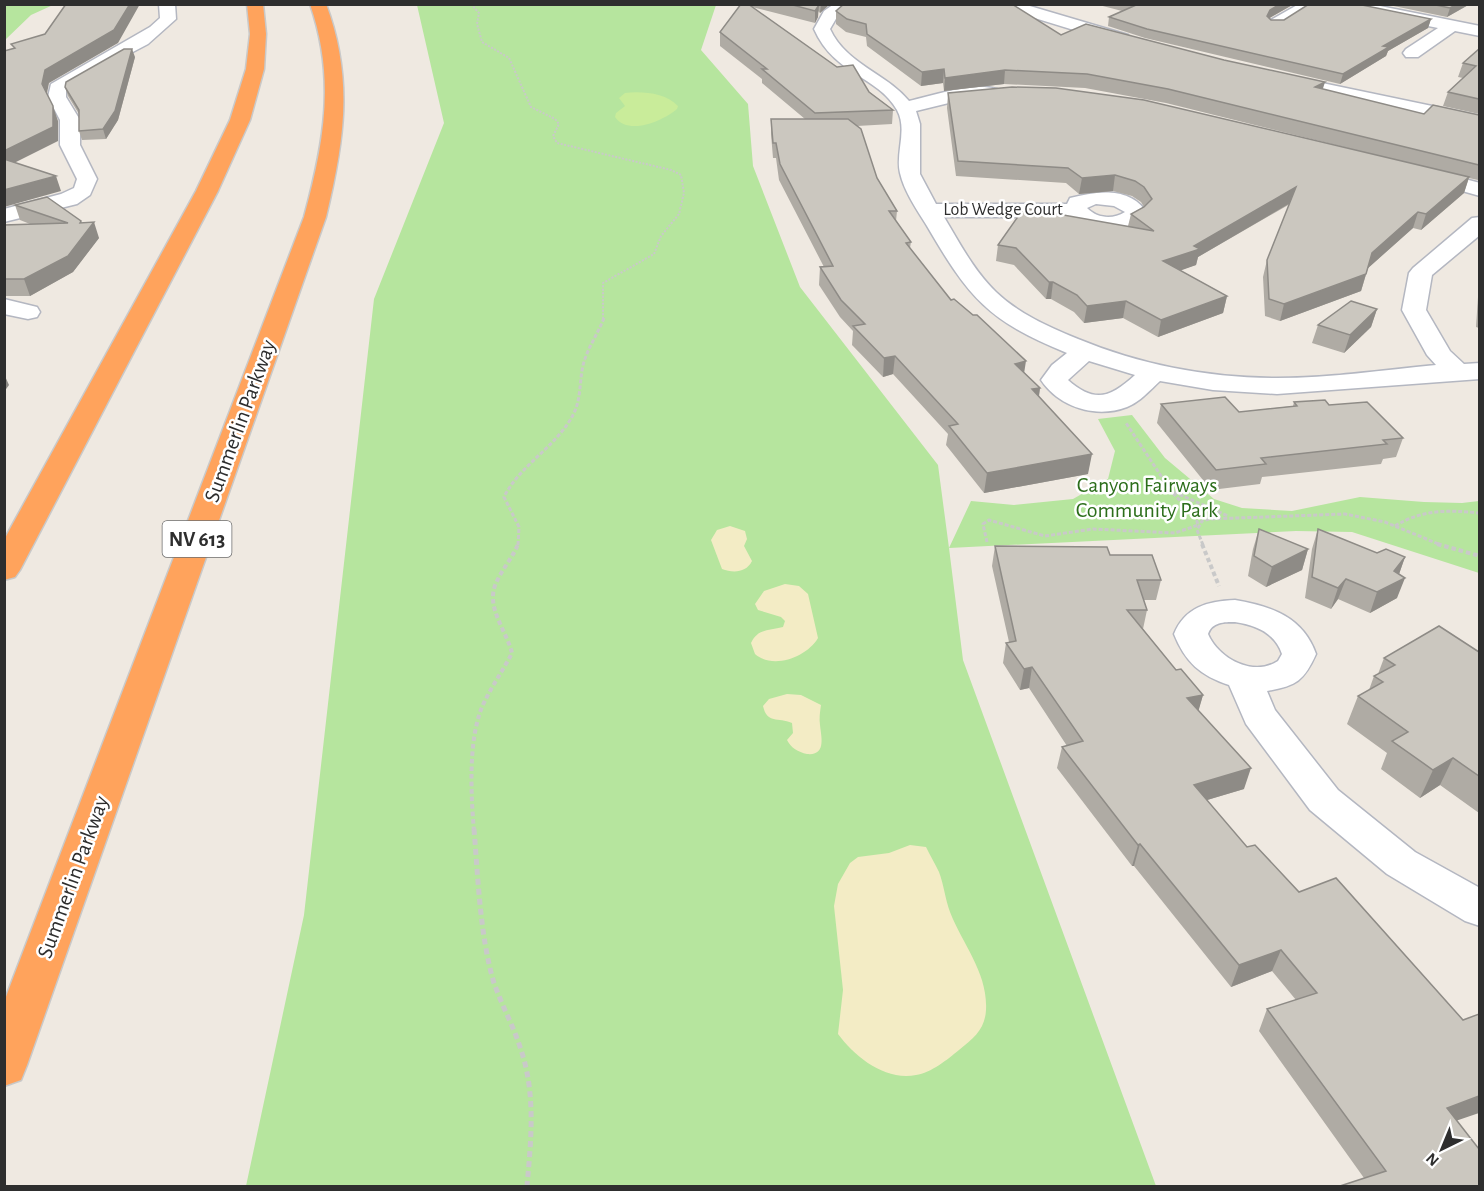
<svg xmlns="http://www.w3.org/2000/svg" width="1484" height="1191" font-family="'Alegreya Sans',sans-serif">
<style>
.green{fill:#b6e59e}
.sand{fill:#f3ecc5}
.pitch{fill:#c9ec9a}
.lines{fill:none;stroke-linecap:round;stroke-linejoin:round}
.minor-casing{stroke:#b4b7c1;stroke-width:3}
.highway-casing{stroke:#c9c9c9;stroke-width:3}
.path-far3{stroke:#c9c9c9;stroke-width:2;stroke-dasharray:2 1.5;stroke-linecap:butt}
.path-far2{stroke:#c9c9c9;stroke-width:3;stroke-dasharray:4 2;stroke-linecap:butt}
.path-far1{stroke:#c9c9c9;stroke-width:4;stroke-dasharray:4.5 3;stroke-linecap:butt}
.path{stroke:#c9c9c9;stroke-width:5;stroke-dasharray:6 4;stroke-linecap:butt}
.minor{fill:#fff;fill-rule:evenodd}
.highway{fill:#ffa35c;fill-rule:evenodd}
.wall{fill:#afaba4}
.shaded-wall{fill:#8e8b86}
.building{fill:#cbc7bf;stroke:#8e8b86;stroke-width:1.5}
.labels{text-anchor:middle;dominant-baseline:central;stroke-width:5;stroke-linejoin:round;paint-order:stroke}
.far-street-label{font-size:18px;fill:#2e2e2e;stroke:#fff}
.shield{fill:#fff;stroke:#6d6d6d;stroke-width:1.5}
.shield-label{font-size:21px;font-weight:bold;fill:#2e2e2e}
.street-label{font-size:22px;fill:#2e2e2e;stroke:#fff}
.park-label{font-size:22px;fill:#2c6e1b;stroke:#fff}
</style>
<rect width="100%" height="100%" fill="#efe9e1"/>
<!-- green -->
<g class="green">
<path d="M5 4H53V5L31 15 5 40Z"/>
<path d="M417 5H716L701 50 748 104 753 166 800 287 938 465 949 548 971 501 1014 505 1073 499 1108 479 1115 451 1098 419 1132 415 1165 458 1214 499 1242 508 1292 511 1360 497 1424 502 1462 503 1479 501V573L1352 532 1296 531 949 548 963 660 1156 1186H246L304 915 374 299 444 123Z"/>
</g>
<!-- sand -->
<g class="sand">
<path d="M730 526 745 531 747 539 744 546 752 561C746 573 733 573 722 569L711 540 717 530Z"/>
<path d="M785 584 799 586 808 594 818 638C807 657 773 670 755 654L751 643C758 628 769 631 783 627L785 621 781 617 758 610 755 604 764 591Z"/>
<path d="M787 694 801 695 821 705C820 712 819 718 820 725 821 736 827 756 807 754 798 752 791 748 787 740L793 733 792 723C778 717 767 724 763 706L769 699Z"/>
<path d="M910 845 926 847C930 855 935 864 939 872 944 885 945 899 950 912 963 945 988 973 986 1010 985 1029 974 1038 959 1050 948 1059 931 1073 916 1075 885 1081 855 1057 838 1034L843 990 834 906 838 884 850 863 858 857 889 853Z"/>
</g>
<!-- pitch -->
<path class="pitch" d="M625 93C642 91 666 93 678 106L677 109C663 121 628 136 615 117L616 113 625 106 619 98Z"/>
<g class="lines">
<defs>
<g id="minor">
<path d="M159 4H175L176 19 148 44 91 74 66 90V97L80 120V145L97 179 90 195 77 204 4 222V209L61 194 74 188 77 179 60 145V120L48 97 51 84 150 27 160 18Z"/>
<path d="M834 4H853L837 17 830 29C846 64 886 73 909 101 936 95 970 82 997 89L1000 93 997 97 961 100 916 111 920 124V174L936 204H1067L1070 198C1097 191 1130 186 1147 213 1131 236 1090 236 1071 217H944C959 242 974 271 996 292 1019 314 1049 327 1078 339 1141 365 1209 378 1277 378 1330 378 1383 370 1436 365L1427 355 1402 310 1409 273 1413 268 1472 218 1480 217V235L1432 275 1426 310 1450 351 1464 364 1480 363V379L1277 394 1213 390 1160 381C1150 390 1140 402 1127 407 1096 419 1059 407 1041 380L1052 365 1067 353C988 321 969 298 927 226 917 210 904 191 900 173 895 153 908 130 897 110 878 76 834 75 814 29L824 11ZM1096 204 1114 206 1125 212C1112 220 1097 218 1087 208ZM1089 361 1135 375C1111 397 1095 404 1068 380Z"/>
<path d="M998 4H1023L1128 35 1130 39 1122 44 1116 43 999 7Z"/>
<path d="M1299 4H1318L1281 27H1269L1267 24 1269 21Z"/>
<path d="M1337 4H1370L1480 26V36L1455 31 1418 57H1406L1403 53 1406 49 1438 28 1344 9Z"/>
<path d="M1279 74 1480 116V128L1273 83 1270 79 1273 75Z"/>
<path d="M1423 168 1480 183V196L1416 178 1413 174 1416 170Z"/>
<path d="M4 299 37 307 40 312 37 317 28 319 4 314Z"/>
<path d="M1235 600C1271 606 1303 617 1316 654 1304 681 1296 686 1267 691L1275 710 1338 790 1415 852 1480 888V926L1465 921 1387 874 1310 810 1246 724 1229 685C1201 676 1185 662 1174 634 1185 607 1208 601 1235 600ZM1235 622C1256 625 1275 633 1282 654L1278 661C1253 677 1219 659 1208 634 1212 622 1224 622 1235 622Z"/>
</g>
<g id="highway">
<path d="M247 4H263L266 34 264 69 250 120 218 191 20 570 15 577 4 580V540L196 191 230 120 246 69 250 34Z"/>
<path d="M310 4H326C354 79 344 142 326 217L27 1065 21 1080 4 1086V1002L304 217C324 143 336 79 310 4Z"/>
</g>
</defs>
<!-- minor casing -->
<use href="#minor" class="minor-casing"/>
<!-- highway casing -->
<use href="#highway" class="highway-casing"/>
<!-- path-far3 -->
<path class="path-far3" d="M471 4 479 13 477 24 482 42 509 58 531 107 555 119 559 124 553 136 557 143 671 170 681 175 684 193 679 214 661 236 654 254 603 283V320"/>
<!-- path-far2 -->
<g class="path-far2">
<path d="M1174 492 1228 516"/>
<path d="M1395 526C1423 509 1448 510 1480 513"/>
<path d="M987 542 983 524 989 520 1045 536 1093 529 1175 533 1198 525 1196 518 1171 491 1126 423"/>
<path d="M518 545 519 527 504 497C520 465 556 447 573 415 583 396 578 375 586 356 591 343 599 331 604 318"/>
<path d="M1203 545 1197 530 1202 521 1210 519 1345 514 1385 522 1441 545"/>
</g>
<!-- path-far1 -->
<g class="path-far1">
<path d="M1202 544 1219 586"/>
<path d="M1437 544 1480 556"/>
<path d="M474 831C471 797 469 751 478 719 483 698 502 673 512 653 506 629 484 606 497 581 503 568 513 557 518 544"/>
</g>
<!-- path -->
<path class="path" d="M474 829C478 877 480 937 494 983 502 1006 514 1027 521 1050 536 1094 531 1141 527 1186"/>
<!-- minor -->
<use href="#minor" class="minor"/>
<!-- highway -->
<use href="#highway" class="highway"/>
</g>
<!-- wall -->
<g class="wall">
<path d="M741 4H830L820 13 818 11V17L815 23 752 7 837 67 893 110 892 124 857 126 877 178 897 211 896 221 911 242 910 248 951 300 1040 388 1039 397 1088 474 984 493 946 445 948 434 893 374 883 377 852 345 853 331 840 317 819 285 820 267H824L779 180 776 158H773L771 134V119H805L762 83V79L720 46V32Z"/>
<path d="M1095 4H1294L1269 18 1271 20 1431 19 1428 28 1388 51 1386 56 1340 84 1145 38 1108 26 1109 17 1122 11Z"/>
<path d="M1384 4H1470L1447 17Z"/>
<path d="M836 11 1061 35 1323 89 1424 114 1479 115V179L1478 180 1469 178 1464 193 1421 230 1413 228 1368 268 1361 291 1280 321 1265 316 1263 277 1267 260 1290 204 1198 257 1196 265 1180 270 1227 296 1223 313 1158 337 1123 318 1084 323 1074 312 1051 299H1046L1014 265 996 261 998 245 1128 226 1131 214 1144 207 1141 202 1132 196 1113 191 1079 194 1066 183 956 176 947 108 948 93 1404 162 1166 103 1085 88 1004 84 944 91 943 83 921 86 867 46 866 37 846 32 836 24Z"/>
<path d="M1479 49V114L1443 106 1448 92 1463 78 1458 77 1463 63Z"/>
<path d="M135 57 118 120 106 139 82 140 79 131V114L68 96 65 87Z"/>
<path d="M15 205 81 221V223L99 238 73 272 30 296H4V225L30 224 20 220Z"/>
<path d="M1479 282V328L1476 327Z"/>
<path d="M1377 309 1371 327 1344 353 1312 343 1318 325Z"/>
<path d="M1294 402 1329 405 1403 438 1396 457 1383 459 1381 464 1262 477 1260 484 1211 490 1157 423 1161 404 1239 412 1293 406Z"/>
<path d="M1259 529 1308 549 1302 570 1266 587 1248 576 1253 549Z"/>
<path d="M1318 529 1377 553 1405 557 1399 574 1397 598 1370 613 1338 599 1331 609 1305 598 1312 549Z"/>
<path d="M995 546 1110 555 1161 580 1156 600H1144L1147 610 1143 629 1176 670 1203 695 1198 711 1244 789 1207 800 1479 1149 1364 1178 1259 1031 1267 1009 1296 1000 1272 971 1231 987 1134 866H1132L1057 768 1062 747 1067 746 1029 688 1020 690 1003 663 1006 643 1009 642 992 566Z"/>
<path d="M1479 652V813L1440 785 1420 798 1381 769 1387 753 1347 724 1358 696 1369 690 1374 676 1378 674 1384 658Z"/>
</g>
<!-- shaded-wall -->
<g class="shaded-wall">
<path d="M130 4H140L118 43 49 83 46 98 42 84 45 70Z"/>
<path d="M821 4H830L820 13Z"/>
<path d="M1280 4H1294L1268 19 1267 16 1270 10Z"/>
<path d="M1457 4H1470L1447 17 1450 8Z"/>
<path d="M819 5 818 17 815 23V11Z"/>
<path d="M1431 19 1428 28 1388 51 1386 56 1340 84 1343 74 1383 46Z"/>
<path d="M132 49 135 57 118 120 106 139 103 129Z"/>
<path d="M944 69 943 83 921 86 922 72Z"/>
<path d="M1005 70 1004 84 944 91 945 78Z"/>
<path d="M1325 82 1321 95 1315 87Z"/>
<path d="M53 106 58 121V141L4 168V151Z"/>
<path d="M1115 175 1113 191 1079 194 1082 178Z"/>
<path d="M56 176 61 191 4 207V190Z"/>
<path d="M1469 177 1464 193 1421 230 1426 214Z"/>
<path d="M1296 187 1292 202 1198 257 1196 265 1160 278 1163 261 1194 246Z"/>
<path d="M1418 212 1413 228 1367 269 1372 253Z"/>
<path d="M81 221 85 234 94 222 99 238 73 272 30 296 24 279Z"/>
<path d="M1366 274 1361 291 1280 321 1284 304Z"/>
<path d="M1049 282H1053L1051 299H1046Z"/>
<path d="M1227 296 1223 313 1158 337 1161 320Z"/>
<path d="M1126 301 1123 318 1084 323 1087 306Z"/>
<path d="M1377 309 1371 327 1344 353 1350 335Z"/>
<path d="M895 356 893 374 883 377 884 358Z"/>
<path d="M1026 361 1023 380 1015 364Z"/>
<path d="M4 374 9 385 4 392Z"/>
<path d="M1040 388 1037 407 1032 389Z"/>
<path d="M1092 454 1088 474 984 493 987 473Z"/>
<path d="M1308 549 1302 570 1266 587 1272 567Z"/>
<path d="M1405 557 1398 577 1405 578 1397 598 1370 613 1377 592Z"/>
<path d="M1346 579 1338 599 1331 609 1338 588Z"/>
<path d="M1032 667 1029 688 1020 690 1024 669Z"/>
<path d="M1203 695 1197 716 1187 698Z"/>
<path d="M1453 758 1440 785 1420 798 1433 770Z"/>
<path d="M1251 768 1244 789 1187 806 1194 785Z"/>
<path d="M1140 844 1134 866H1132L1138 845Z"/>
<path d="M1281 950 1272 971 1231 987 1239 965Z"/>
<path d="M1479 1096V1113L1435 1128 1447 1108Z"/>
</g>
<!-- building -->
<g class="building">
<path d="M66 4H130L114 30 45 70 42 84 53 106V127L4 151V51L15 48 11 44 45 34Z"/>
<path d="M741 4H748L837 67 853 65 869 92 893 110 815 113 762 69H767L720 32Z"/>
<path d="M789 4H818L819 5 815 11Z"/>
<path d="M844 4H1012L1061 35 1086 24 1224 60 1325 82 1315 87 1424 114 1433 105 1479 115V165L1168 89 1087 74 1005 70 945 78 944 69 922 72 867 34 866 24 847 19 836 11Z"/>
<path d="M1133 4H1280L1270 10 1267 16 1271 20H1284L1309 4H1357L1431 19 1383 46 1389 47 1343 74 1147 29 1109 17 1136 5Z"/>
<path d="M1431 4H1457L1450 8Z"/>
<path d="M124 49H132L115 111 103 129 79 131V110L65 87 66 82Z"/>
<path d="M1479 49V99L1448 92 1476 66 1463 63Z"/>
<path d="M1012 87 1056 88 1144 100 1469 177 1426 214 1418 212 1372 253 1366 274 1284 304 1269 299 1267 260 1296 187 1194 246 1200 249 1163 261 1227 296 1161 320 1126 301 1087 306 1077 295 1053 282H1049L1016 248 998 245 1024 208 1154 231 1131 214 1144 207 1152 199 1144 187 1135 181 1115 175 1082 178 1068 168 958 161 948 93Z"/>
<path d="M771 119H848L861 129 877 178 897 211H889L911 242 906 243 951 300 954 299 973 315H977L1026 361 1015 364 1040 388 1032 389 1092 454 987 473 949 426 958 424 895 356 884 358 853 326 865 324 841 300 820 267 833 266 780 164 776 143H773Z"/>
<path d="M4 159 56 176 4 190Z"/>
<path d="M47 197 81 221 80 223 94 222 68 256 24 279H4V225L68 223 15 205Z"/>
<path d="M1351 301 1377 309 1350 335 1318 325Z"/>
<path d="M1225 397 1239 412 1297 406 1294 402 1325 400 1329 405 1367 402 1403 438 1383 440 1387 444 1261 458 1266 464 1216 470 1161 404Z"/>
<path d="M1259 529 1308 549 1272 567 1254 556Z"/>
<path d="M1318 529 1377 553 1386 549 1405 557 1394 571 1405 578 1377 592 1346 579 1338 588 1312 577Z"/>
<path d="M995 546 1107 547 1110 555H1152L1161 580H1137L1147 610H1127L1176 670 1181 669 1203 695 1187 698 1251 768 1194 785 1247 847 1255 845 1299 892 1336 878 1463 1020 1479 1014V1096L1447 1108 1479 1149V1186H1340L1386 1171 1267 1009 1317 993 1281 950 1239 965 1140 844 1138 845 1062 747 1083 741 1032 667 1024 669 1006 643 1016 641Z"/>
<path d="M1439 626 1479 652V776L1453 758 1433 770 1392 741 1408 732 1358 696 1383 682 1374 676 1395 665 1384 658Z"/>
</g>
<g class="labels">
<!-- far-street labels -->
<g class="far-street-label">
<text x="1003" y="210">Lob Wedge Court</text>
</g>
<!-- shield labels -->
<rect class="shield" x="162.5" y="521" width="69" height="36" rx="4.5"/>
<g class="shield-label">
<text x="197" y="539">NV 613</text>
</g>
<!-- street labels -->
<g class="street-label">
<text transform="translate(240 421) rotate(-70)">Summerlin Parkway</text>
<text transform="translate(73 877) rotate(-70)">Summerlin Parkway</text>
</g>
<!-- park labels -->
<g class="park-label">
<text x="1147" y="485">Canyon Fairways<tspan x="1147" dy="25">Community Park</tspan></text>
</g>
</g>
<!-- border -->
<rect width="1484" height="1191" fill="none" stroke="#2e2e2e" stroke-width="12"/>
<!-- north arrow -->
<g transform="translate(1442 1149) rotate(223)" stroke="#ffffff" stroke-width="4.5" paint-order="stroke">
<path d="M0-4.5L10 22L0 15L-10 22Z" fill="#2e2e2e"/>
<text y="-9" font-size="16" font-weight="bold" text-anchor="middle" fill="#2e2e2e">N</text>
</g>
</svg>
